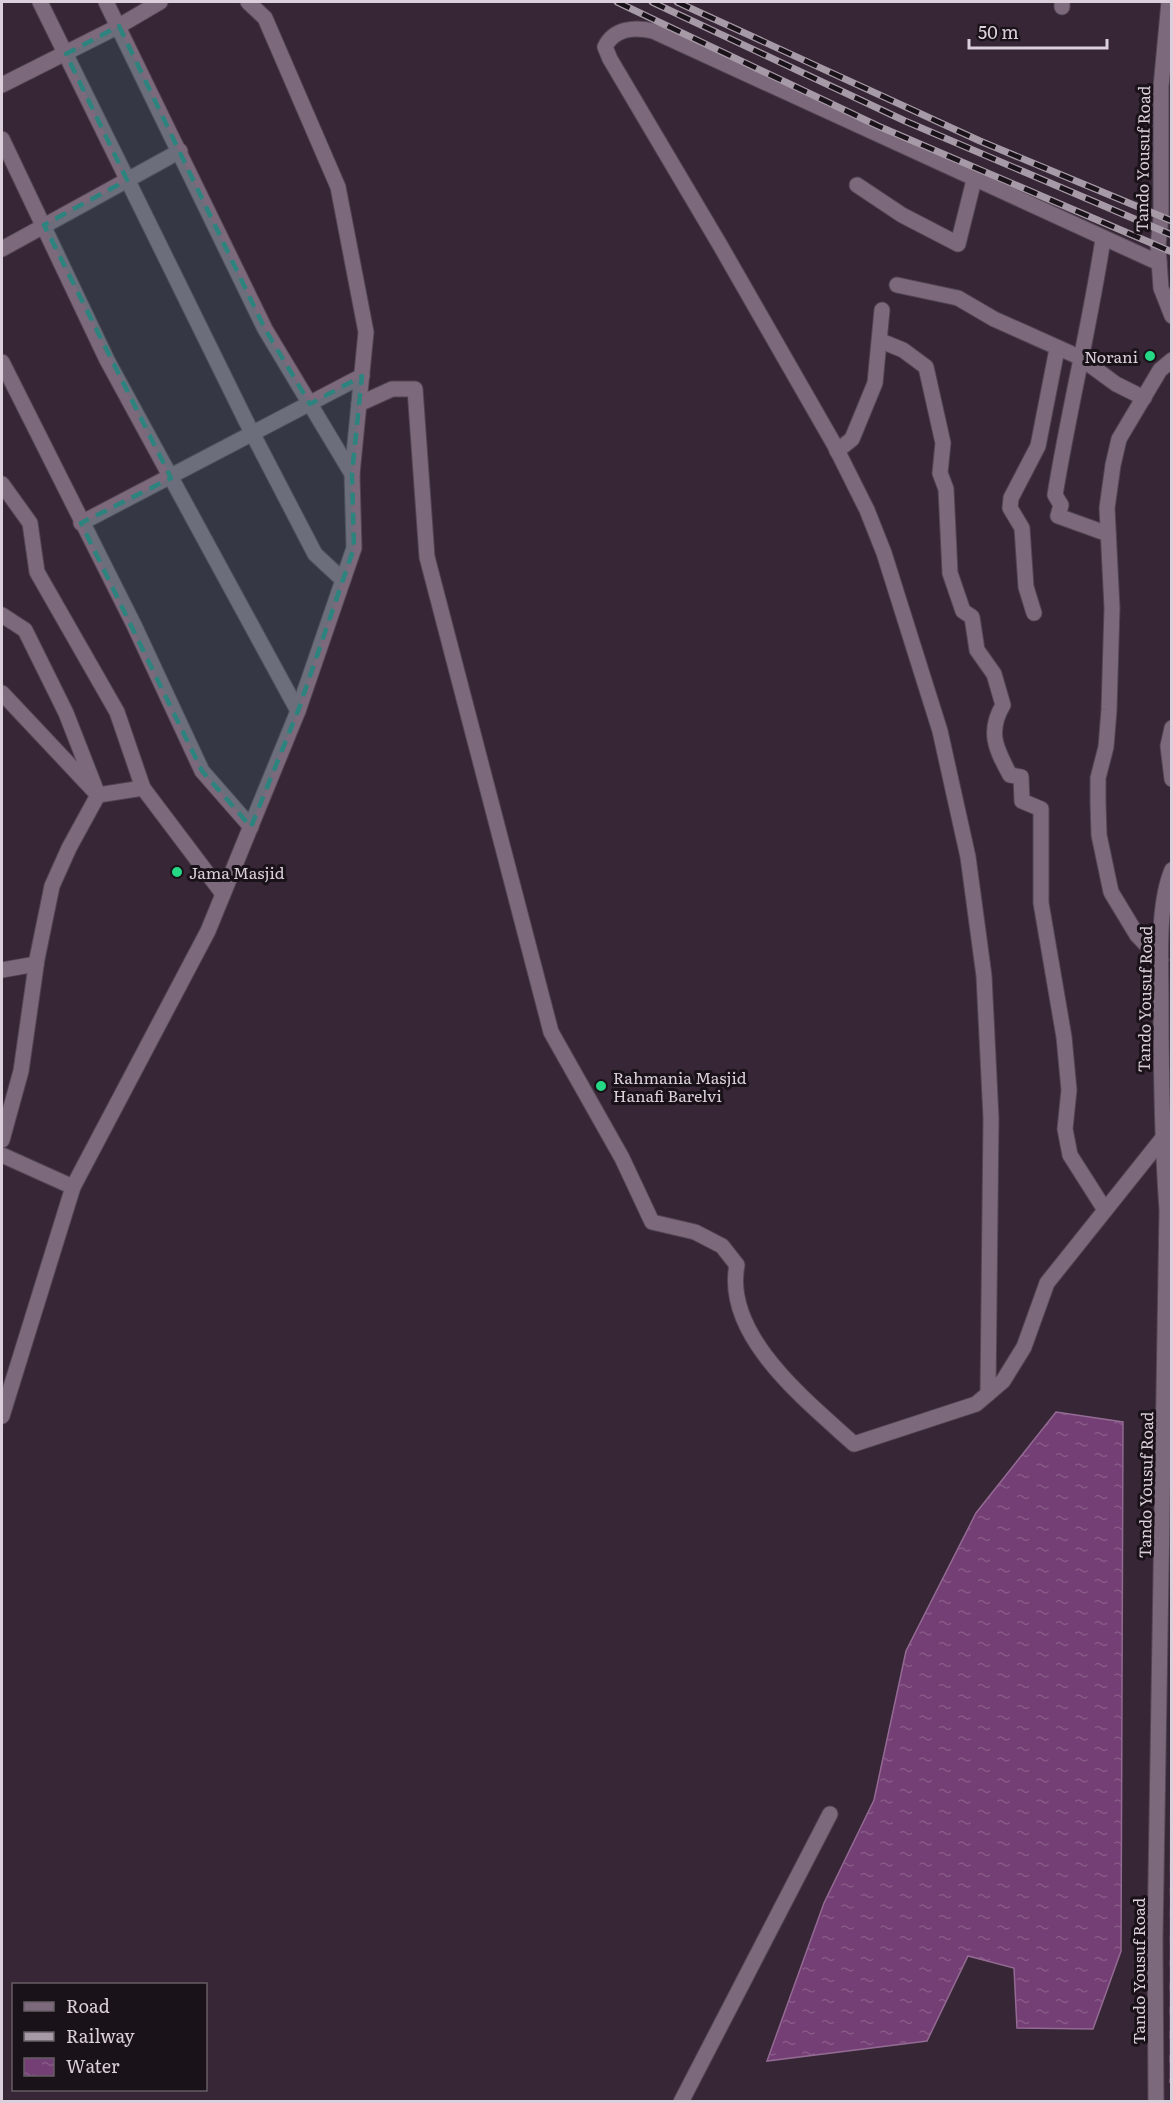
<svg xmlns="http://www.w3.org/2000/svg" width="1173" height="2103" font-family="Literata,serif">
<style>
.cemetery{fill:url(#cemetery-stones)}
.water{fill:url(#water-ripples);stroke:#936a93;stroke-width:1.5}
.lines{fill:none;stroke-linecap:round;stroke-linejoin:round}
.minor-casing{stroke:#534553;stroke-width:17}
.tertiary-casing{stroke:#534553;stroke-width:17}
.minor{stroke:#7d697c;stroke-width:15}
.tertiary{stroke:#7d697c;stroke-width:15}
.rail-casing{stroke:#a79aa7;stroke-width:7}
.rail{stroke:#1a1219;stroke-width:4.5;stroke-dasharray:14;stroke-linecap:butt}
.marked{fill:#2d837e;fill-opacity:0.2;stroke:#2d837e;stroke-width:4.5;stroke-dasharray:12 8;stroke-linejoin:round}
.poi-dot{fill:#24d886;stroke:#1a1219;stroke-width:2}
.labels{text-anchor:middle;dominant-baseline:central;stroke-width:6;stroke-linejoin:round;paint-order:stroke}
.street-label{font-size:16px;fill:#dacfda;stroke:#1a1219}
.poi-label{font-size:16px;fill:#dacfda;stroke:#1a1219;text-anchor:start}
</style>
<defs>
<pattern id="cemetery-stones" width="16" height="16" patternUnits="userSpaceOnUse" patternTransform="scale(1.5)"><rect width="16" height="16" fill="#5e3d5d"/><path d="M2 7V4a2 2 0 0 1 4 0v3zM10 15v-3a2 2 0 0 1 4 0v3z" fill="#745874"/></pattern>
<pattern id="water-ripples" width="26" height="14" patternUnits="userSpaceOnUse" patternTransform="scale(1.5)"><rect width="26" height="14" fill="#743f74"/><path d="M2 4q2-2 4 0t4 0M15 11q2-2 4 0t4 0" fill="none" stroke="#875a87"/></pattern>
</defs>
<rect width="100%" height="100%" fill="#372636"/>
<!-- cemetery -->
<path class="cemetery" d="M1171 1492 1172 2083H1169Z"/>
<!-- water -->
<path class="water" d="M1056 1412 1123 1422 1121 1951 1093 2029 1017 2028 1014 1968 968 1956 927 2041 767 2061 824 1903 874 1800 906 1651 976 1513Z"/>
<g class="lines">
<defs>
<g id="minor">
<path d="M40 2 246 421 315 554 343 580"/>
<path d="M248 2 265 18 338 187 366 332 352 474"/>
<path d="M1062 7V2"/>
<path d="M2 85 119 26 160 2"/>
<path d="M2 139 107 360 298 711"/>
<path d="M857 185 902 215 958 244 974 180"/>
<path d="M1103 239C1090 325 1069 409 1055 495L1061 505 1058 516 1108 534"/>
<path d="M2 249 180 151"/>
<path d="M897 285 958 298 994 319 1079 357 1116 384 1144 398"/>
<path d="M881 341 903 350 926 367 943 443 940 473 946 489 950 573 963 611 972 617 977 650 994 674 1003 705C987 732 996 749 1010 775L1021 777 1022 801 1041 809V903L1064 1037 1069 1090 1065 1129 1070 1155 1105 1210"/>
<path d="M2 362 134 625 202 771 251 827"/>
<path d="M359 404 392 389H415L427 557 551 1032 622 1158 652 1222 695 1232 722 1246 737 1265C723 1336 808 1402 854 1444L976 1404 1003 1381 1024 1347 1047 1283 1162 1139"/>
<path d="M837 451 852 439 875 383 882 310"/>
<path d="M2 484 30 523 37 572 117 712 143 788"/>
<path d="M81 523 362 376"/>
<path d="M1034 613 1026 587 1022 528 1010 508 1011 498 1038 446 1057 349"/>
<path d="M2 615 25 630 66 713 98 795 69 848 52 886 37 959 21 1071 2 1140"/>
<path d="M2 693 98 795 143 788 223 894"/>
<path d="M1172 728 1168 746 1172 779"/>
<path d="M1161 960 1137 935 1111 892 1099 835 1098 803V778L1106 747 1109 710 1112 608 1107 508 1113 465 1119 439 1160 370 1172 360"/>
<path d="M2 970 36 964"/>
<path d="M2 1155 73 1187"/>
<path d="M988 1394 991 1118 984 976 968 857 940 731 884 553 867 510 834 444 720 245 610 59 605 47C614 28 635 27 653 31L1159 263"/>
<path d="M2 1416 73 1187 208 931 298 711 354 548 352 474 265 329 106 2"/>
<path d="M681 2102 830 1814"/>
</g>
<g id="tertiary">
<path d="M1169 2 1161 87V217L1158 246 1161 288 1172 316"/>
<path d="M1156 2102 1155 1939 1167 1210C1162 1140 1161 1071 1161 1001 1161 961 1157 906 1172 870"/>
</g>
</defs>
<!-- minor casing -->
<use href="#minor" class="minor-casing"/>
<!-- tertiary casing -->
<use href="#tertiary" class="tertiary-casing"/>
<!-- minor -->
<use href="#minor" class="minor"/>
<!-- tertiary -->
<use href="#tertiary" class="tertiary"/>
<defs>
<g id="rail">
<path d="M617 2 878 126 1172 252"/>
<path d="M652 2 905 121 1172 235"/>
<path d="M677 2 980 141 1172 221"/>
</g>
</defs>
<!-- rail casing -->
<use href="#rail" class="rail-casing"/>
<!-- rail -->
<use href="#rail" class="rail"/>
</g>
<!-- marked area -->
<path class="marked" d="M119 26 265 329 310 404 362 376 352 474 354 548 298 711 251 827 202 771 81 523 171 478 44 225 127 180 66 54Z"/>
<!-- markers -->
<g class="poi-dot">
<circle cx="1150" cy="356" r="6"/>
<circle cx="177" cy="872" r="6"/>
<circle cx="601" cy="1086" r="6"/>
</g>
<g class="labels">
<!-- street labels -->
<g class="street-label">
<text transform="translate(1142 159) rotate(-89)">Tando Yousuf Road</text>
<text transform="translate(1144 999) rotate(-89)">Tando Yousuf Road</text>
<text transform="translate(1145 1485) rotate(-89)">Tando Yousuf Road</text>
<text transform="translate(1138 1971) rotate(-90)">Tando Yousuf Road</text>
</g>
<!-- poi labels -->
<g class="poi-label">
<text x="1138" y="356" text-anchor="end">Norani</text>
<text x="189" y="872">Jama Masjid</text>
<text x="613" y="1077">Rahmania Masjid<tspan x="613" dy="18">Hanafi Barelvi</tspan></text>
</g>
</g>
<!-- border -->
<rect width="1173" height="2103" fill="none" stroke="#dacfda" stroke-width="6"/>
<!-- legend -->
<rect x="12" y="1983" width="195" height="108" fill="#1a1219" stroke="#675e66" stroke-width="1.5"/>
<rect x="24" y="2002" width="30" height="9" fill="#7d697c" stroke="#675e66" stroke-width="1.5"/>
<text x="66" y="2013" font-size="18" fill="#dacfda">Road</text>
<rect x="24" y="2032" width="30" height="9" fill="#a79aa7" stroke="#675e66" stroke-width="1.5"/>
<text x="66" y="2043" font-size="18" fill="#dacfda">Railway</text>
<rect x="24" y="2058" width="30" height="18" fill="url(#water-ripples)" stroke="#675e66" stroke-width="1.5"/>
<text x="66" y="2073" font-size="18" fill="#dacfda">Water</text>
<!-- scale -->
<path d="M969 39v9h138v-9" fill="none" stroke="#dacfda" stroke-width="3"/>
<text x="978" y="39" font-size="18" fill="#dacfda" stroke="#1a1219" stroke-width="4.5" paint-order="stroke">50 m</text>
</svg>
